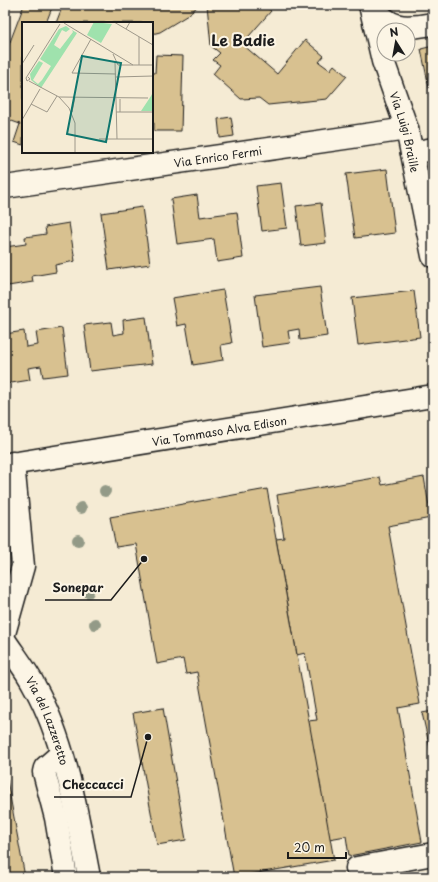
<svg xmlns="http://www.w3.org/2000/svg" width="438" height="882" font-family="'Playpen Sans',sans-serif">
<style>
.building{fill:#d8c190;stroke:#1c1c1c}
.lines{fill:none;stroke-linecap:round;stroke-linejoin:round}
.minor-casing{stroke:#1c1c1c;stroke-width:25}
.minor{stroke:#fcf5e5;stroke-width:22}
.tree{fill:#939a87}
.labels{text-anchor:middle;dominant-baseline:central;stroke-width:4;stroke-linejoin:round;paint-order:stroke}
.street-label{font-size:11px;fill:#1c1c1c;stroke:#fcf5e5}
.district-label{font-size:15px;font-weight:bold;fill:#1c1c1c;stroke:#fcf5e5}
.inset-road{fill:none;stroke:#9e988a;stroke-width:1}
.view{fill:#0f766e;fill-opacity:0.15;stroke:#0f766e;stroke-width:2}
.inset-edge{fill:none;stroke:#1c1c1c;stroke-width:2}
.leader{fill:none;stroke:#1c1c1c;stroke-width:1.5}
.callout-dot{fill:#1c1c1c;stroke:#fcf5e5;stroke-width:1.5}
.callout-label{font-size:12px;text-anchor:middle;font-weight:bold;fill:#1c1c1c;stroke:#fcf5e5;stroke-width:4;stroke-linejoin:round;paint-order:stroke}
</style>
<rect width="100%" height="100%" fill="#f5ebd4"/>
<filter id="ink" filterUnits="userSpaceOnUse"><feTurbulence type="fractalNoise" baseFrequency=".025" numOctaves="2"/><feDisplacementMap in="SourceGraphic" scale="8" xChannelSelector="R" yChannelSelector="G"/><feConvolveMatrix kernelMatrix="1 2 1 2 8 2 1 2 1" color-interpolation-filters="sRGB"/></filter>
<g filter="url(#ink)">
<!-- building -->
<g class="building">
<path d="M24 5H53L46 23H23V145L14 142 20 124 9 120 5 128V55Z"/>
<path d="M63 5H199L188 15 160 32 152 34V23H56Z"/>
<path d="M207 5H264L271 11 242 44 277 74 305 40 324 56 319 62 330 70 334 65 347 76 327 99 268 105 259 98 241 99 213 74 220 65 213 60 220 53 211 46Z"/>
<path d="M433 46V92H430L421 49Z"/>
<path d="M156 55 183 56 181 131H154V123H152V73H155Z"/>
<path d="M231 117 234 136 220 138 218 119Z"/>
<path d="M387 169 395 233 355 238 346 174Z"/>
<path d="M281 183 287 228 262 231 256 186Z"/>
<path d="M197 195 200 217 237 212 243 258 217 262 214 239 177 244 171 199Z"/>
<path d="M321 203 326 243 301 246 296 206Z"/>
<path d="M142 207 150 264 109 270 101 213Z"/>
<path d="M69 223 75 261 55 265 56 272 32 276 33 282 8 286 5 270V247L26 244 25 237 46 234 45 227Z"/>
<path d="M320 287 327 336 300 340 299 329 288 331 290 343 262 347 255 295Z"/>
<path d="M223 290 232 343 221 345 223 360 193 365 186 324 177 326 172 298Z"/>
<path d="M414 291 420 337 358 345 352 298Z"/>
<path d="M146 317 152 364 90 371 84 325 111 322 113 335 124 333 123 320Z"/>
<path d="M62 328 68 374 43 377 41 366 28 368 30 380 5 384V334L24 331 26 347 38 345 36 332Z"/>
<path d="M380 477 382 485 424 477 431 518 388 526 420 704 398 708 422 842 349 856 346 836 329 839 308 721 317 720 305 653 297 655 276 539 284 538 277 495Z"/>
<path d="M267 489 334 860 234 877 197 672 186 674 183 659 157 664 136 544 116 547 110 517Z"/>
<path d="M163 708 186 840 157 845 133 713Z"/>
<path d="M433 711V753H431L422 713Z"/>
<path d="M5 780H7L25 877H5Z"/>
</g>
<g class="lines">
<defs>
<g id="minor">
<path id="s1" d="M370 5 383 61 407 129 433 256"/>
<path d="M371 5C391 30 403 29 433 24"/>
<path d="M412 153 433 149"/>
<path id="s2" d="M5 187 407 129"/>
<path id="s3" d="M5 465 433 396"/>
<path d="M5 630 23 566 13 463"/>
<path id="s4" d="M5 641C15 656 27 671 35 687 66 743 77 815 89 877"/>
<path d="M61 754 45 768 44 772 56 818 66 877"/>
<path d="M357 868 433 854"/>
</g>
</defs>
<!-- minor casing -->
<use href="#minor" class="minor-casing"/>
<!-- minor -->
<use href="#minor" class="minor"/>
</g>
<!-- trees -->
<g class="tree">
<circle cx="105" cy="491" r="6"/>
<circle cx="81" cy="508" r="6"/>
<circle cx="78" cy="540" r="6"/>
<circle cx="88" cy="592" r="6"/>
<circle cx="95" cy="624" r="6"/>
</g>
</g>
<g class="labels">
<!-- street labels -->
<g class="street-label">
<text stroke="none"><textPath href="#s1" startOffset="132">Via Luigi Braille</textPath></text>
<text stroke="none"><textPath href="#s2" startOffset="215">Via Enrico Fermi</textPath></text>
<text stroke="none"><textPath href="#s3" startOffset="217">Via Tommaso Alva Edison</textPath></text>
<text stroke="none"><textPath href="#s4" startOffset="91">Via del Lazzeretto</textPath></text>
</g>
<!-- district labels -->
<g class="district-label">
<text x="243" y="39">Le Badie</text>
</g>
</g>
<!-- overview -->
<g transform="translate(22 22)">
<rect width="131" height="131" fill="#f5ebd4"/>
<path d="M72 0 90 2 79 21 65 13ZM44 4 48 7 44 10 40 8 32 23 38 27 51 10 50 8 55 11 19 66 9 58 8 52 17 39 21 41 11 58 16 62 20 58 29 44 18 37 37 7ZM131 70V89H119L129 74Z" fill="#9fe2ad"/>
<path class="inset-road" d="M92 0 104 7M108 0 104 7 131 23M42 1 111 43M69 17 50 51 94 52M91 32 96 43H131M93 40 95 117M0 42 12 23M117 43V15M6 55 8 57 5 59 4 56 38 2M94 55 131 54M7 59 37 75 47 86 53 101V131M37 75 126 76M9 82 25 90 35 74M50 90 53 75M94 90H131M98 90V77M0 98 18 67M77 117H131"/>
<path class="view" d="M60 34 99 41 84 120 45 112Z"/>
<rect width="131" height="131" class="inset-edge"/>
</g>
<!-- callouts -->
<path class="leader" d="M144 559L111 600H45M148 737L131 797H54"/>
<g class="callout-dot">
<circle cx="144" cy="559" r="4"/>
<circle cx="148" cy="737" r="4"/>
</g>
<g class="callout-label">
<text x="78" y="592">Sonepar</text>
<text x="93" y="789">Checcacci</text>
</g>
<!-- margin -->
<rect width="438" height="882" fill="none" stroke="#fcf5e5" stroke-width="20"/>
<rect x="10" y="10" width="418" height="862" fill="none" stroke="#1c1c1c" stroke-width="1.5" filter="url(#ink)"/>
<!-- north arrow -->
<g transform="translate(396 42) rotate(349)"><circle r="19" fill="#fcf5e5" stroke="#a29e95"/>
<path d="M0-3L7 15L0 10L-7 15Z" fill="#1c1c1c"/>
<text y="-6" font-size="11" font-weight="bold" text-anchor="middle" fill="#1c1c1c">N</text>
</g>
<!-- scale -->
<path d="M288 852v6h58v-6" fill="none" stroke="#1c1c1c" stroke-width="2"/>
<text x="294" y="852" font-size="12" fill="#1c1c1c" stroke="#fcf5e5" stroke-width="3" paint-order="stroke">20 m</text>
</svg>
